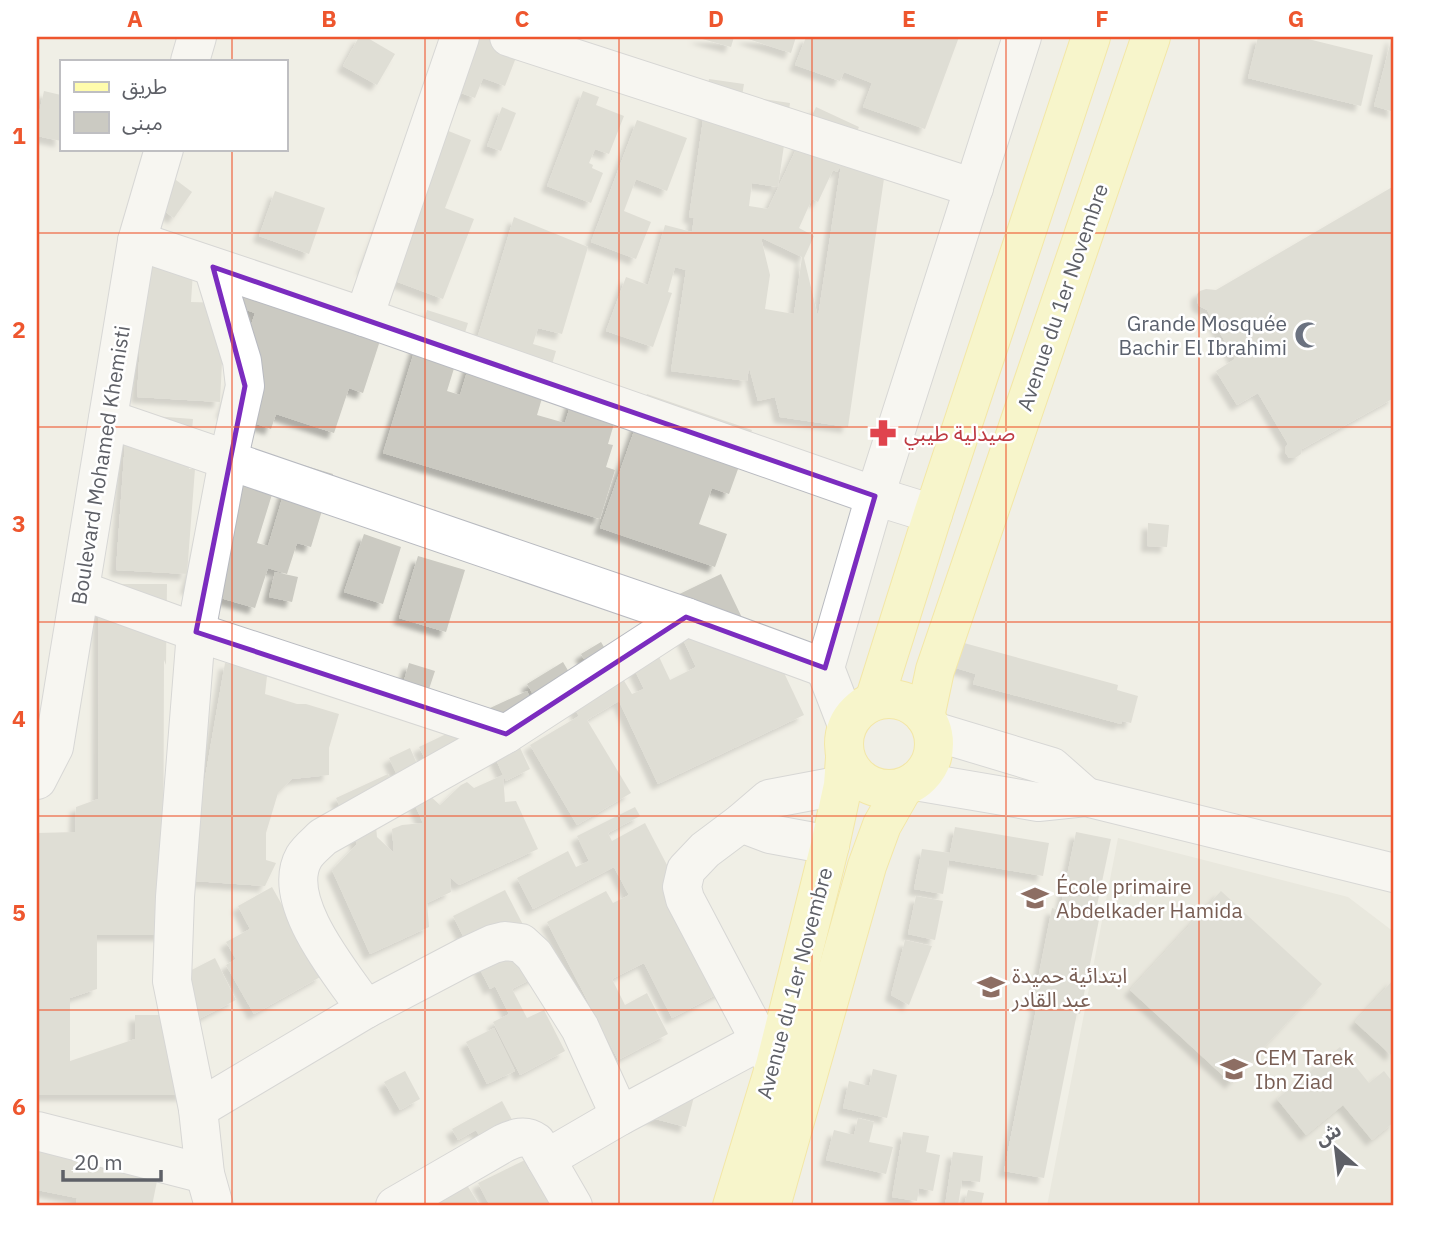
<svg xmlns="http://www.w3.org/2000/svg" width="1431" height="1243" font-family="'IBM Plex Sans','Noto Sans Arabic',sans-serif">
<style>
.education{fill:#e0dfd4}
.building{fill:#cbcac2;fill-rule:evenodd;filter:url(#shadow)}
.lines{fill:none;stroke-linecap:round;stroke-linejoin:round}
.street-casing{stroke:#b8bac0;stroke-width:40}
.secondary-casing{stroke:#b9bbc2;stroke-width:40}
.primary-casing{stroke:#f6de5a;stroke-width:40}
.street{stroke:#fff;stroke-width:38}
.secondary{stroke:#fff;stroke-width:38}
.primary{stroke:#fffcac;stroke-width:38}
.marked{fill:none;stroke:#7b2cbf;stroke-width:5;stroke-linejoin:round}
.grid{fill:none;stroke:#ee562e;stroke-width:2;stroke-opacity:0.55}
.labels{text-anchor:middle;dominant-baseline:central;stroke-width:5;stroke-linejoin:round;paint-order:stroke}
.street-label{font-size:21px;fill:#5e6067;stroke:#fff}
.worship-label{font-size:21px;fill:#5b616d;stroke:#fff;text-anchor:end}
.health-label{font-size:21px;fill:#be3a42;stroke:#fff;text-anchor:start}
.education-label{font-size:21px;fill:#785e54;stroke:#fff;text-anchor:start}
.neatline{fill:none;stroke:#ee562e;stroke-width:2.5}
.grid-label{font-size:23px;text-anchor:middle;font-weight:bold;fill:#ee562e}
</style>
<defs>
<filter id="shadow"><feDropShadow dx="-6" dy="6" stdDeviation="2" flood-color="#0004"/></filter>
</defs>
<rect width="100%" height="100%" fill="#f0efe6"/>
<!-- education -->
<path class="education" d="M1118 838 1348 897 1394 932V1206H1047Z"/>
<!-- building -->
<g class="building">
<path d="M359 37H366L395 54 377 85 343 66Z"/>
<path d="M452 37H524L505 86 483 78 475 98 461 93 446 130 471 140 445 208 474 219 443 299 363 269Z"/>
<path d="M695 37H734L731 47Z"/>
<path d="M742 37H796L791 53Z"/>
<path d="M806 37H959L925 129 863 107 872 83 844 72 840 81 795 65Z"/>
<path d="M1258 37H1300L1373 55 1361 106 1248 78Z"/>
<path d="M1392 37H1394V112L1374 106Z"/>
<path d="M709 79 744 84 742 96 790 103 778 187 752 183 749 206 768 209 816 107 859 127 854 138 889 144 848 427 780 417 775 397 758 401 749 367 747 381 671 371 686 270 675 267 668 292 672 293 653 347 606 331 626 277 648 285 665 225 692 232 694 218 689 217ZM841 165 818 317 804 258 814 236 799 228 812 199 818 202 833 170 837 172ZM762 238 802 257 794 314 765 309 770 275 762 242Z"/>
<path d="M44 91 61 95V141L37 136V122Z"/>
<path d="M583 91 599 97 596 105 624 116 609 154 595 149 589 163 593 165 592 168 603 173 591 203 547 186Z"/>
<path d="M502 107 516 113 501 151 487 146Z"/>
<path d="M637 120 687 138 667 191 636 179 624 211 651 222 636 259 591 242Z"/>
<path d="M172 177 192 192 174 218 153 203Z"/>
<path d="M1394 186V398L1302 449 1301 454 1295 458H1289L1285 452V448L1288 444 1258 393 1237 405 1216 371 1235 359 1207 310 1199 306 1197 301V294L1200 291 1206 289 1216 290Z"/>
<path d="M275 191 325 208 309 254 259 236Z"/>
<path d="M514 217 588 247 562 334 538 328 533 344 556 351 537 415 565 423 576 386 621 400 608 444 613 445 606 467 615 470 600 519 383 453 427 310 468 323 447 391 460 395Z"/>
<path d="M146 239 195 242 191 302 225 303 220 402 137 397Z"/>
<path d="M225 264 388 316 363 393 349 388 334 433 276 414 271 429 222 412 255 313 214 299Z"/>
<path d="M647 394 752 430 729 494 712 488 699 524 727 534 715 567 600 528Z"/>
<path d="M127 414 193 419 189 469H195L187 574 116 570Z"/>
<path d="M229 446 282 462 257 543 268 546 293 462 333 474 311 547 297 543 287 574 268 568 255 608 186 588Z"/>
<path d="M1148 523 1169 525 1167 547 1147 546Z"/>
<path d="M364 534 401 547 383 604 344 592Z"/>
<path d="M418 556 465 570 446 632 399 618Z"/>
<path d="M275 572 298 577 292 602 269 597Z"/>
<path d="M721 574 747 628 760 622 804 715 658 784 619 701 587 720 631 793 577 825 530 745 579 716 572 704 547 718 527 684 563 662 576 684 593 674 581 654 601 642 632 694 644 689 627 654 652 642 670 680 696 667 665 601Z"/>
<path d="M99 584H167L166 665 164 660 163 935H97V989L70 998V1061L135 1039V1015H159L185 1094 183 1095H37V833L75 832 76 807 98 799Z"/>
<path d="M964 643 1118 685 1117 690 1138 696 1131 723 1122 721 1121 724 973 684 976 674 956 668Z"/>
<path d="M225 663 268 667 265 694 297 704H306L339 714 329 748V775L292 779 278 793 266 833V860L276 863 265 886 194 881 200 807Z"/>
<path d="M409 663 435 671 426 698 401 691Z"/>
<path d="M527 691 541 722 514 735 530 769 506 781 475 715Z"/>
<path d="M465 725 438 785 419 747Z"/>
<path d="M410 748 423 777 417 784 440 805 461 785 467 782 474 788 503 775 505 802 516 801 538 849 459 885 450 877 451 892 427 903 429 927 370 954 332 870 357 844 336 798 388 774 402 804 376 826 377 837 394 853 392 829 402 825 423 823 407 787 400 781 389 758Z"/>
<path d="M635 807 640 816 608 833 612 841 645 823 731 987 672 1018 644 963 612 979 625 1005 647 993 668 1034 618 1060 547 922 606 891 613 903 629 895 614 867 533 909 517 878 568 851 576 867 589 861 577 836Z"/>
<path d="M955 827 1049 843 1043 876 949 860 943 894 914 889 922 849 950 853Z"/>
<path d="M1076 832 1111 839 1095 915H1100L1080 1014 1077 1013 1044 1178 1004 1171 1037 1005 1033 1004 1052 908 1060 910Z"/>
<path d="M272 887 322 976 254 1014 226 965 236 959 226 942 250 929 238 906Z"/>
<path d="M505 890 547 971 512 989 527 1018 544 1010 565 1051 520 1075 493 1022 509 1014 495 986 490 989 453 916Z"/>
<path d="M1221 891 1322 984 1231 1083 1130 990Z"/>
<path d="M916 896 943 901 935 940 908 934Z"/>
<path d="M905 940 932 946 909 1005 891 995Z"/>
<path d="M215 958 236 1000 195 1021 174 979Z"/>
<path d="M1394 979V1051L1391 1055 1355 1022Z"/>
<path d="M494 1028 515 1071 487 1084 466 1042Z"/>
<path d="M1340 1047 1369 1083 1384 1071 1394 1084V1122L1372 1140 1343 1105 1306 1135 1277 1099Z"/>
<path d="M873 1069 897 1075 887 1118 843 1108 849 1081 869 1086Z"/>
<path d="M405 1071 420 1099 400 1110 384 1082Z"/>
<path d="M695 1093 686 1127 644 1116Z"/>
<path d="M502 1101 517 1129 486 1147 476 1130 458 1140 452 1129Z"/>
<path d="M858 1118 874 1122 869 1142 893 1147 886 1174 826 1160 834 1130 854 1135Z"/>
<path d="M903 1132 929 1136 926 1152 940 1155 933 1191 919 1188 917 1201 892 1197Z"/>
<path d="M37 1142 160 1166 152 1206H76L77 1198 37 1190Z"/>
<path d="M953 1152 983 1156 980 1182 962 1180 958 1206H945Z"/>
<path d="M525 1160 554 1206H490L478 1183Z"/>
<path d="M462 1177 480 1206H421Z"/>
<path d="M968 1190 984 1193 981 1206H964Z"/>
</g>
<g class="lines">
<defs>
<g id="street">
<path d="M509 37 974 188"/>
<path d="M137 241 364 317 875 496 933 514"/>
<path d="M213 267 242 361 245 386 228 461 196 632 175 897 172 981 198 1109 205 1174 214 1206"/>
<path d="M364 317 460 37"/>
<path d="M108 419 686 617 825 668"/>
<path d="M80 590 196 632 506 734"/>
<path d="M847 725 825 668 875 496 1022 37"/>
<path d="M741 823 770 834 830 845"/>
<path d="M366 1009C342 974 279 901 304 857 308 850 317 843 323 837L506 734 686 617"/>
<path d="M775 1065 760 1041 685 899 682 887 686 870 705 850 741 823 769 799 843 785"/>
<path d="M198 1109 366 1009 465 957 493 944 505 941 521 943 534 955 580 1028 620 1116"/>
<path d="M37 1131 205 1174"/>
<path d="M546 1159 620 1116 760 1041"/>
<path d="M395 1206 504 1143C515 1138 525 1134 536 1142L573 1206"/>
</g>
<g id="secondary">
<path d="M190 61 197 37"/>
<path d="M933 731 1052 767 1086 797"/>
<path d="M37 780 54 747 137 241 164 149"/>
<path d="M915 781 1038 802 1086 797 1394 873"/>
</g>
<g id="primary">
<circle cx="889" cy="744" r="45"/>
<path d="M874 701 933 514 1091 37"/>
<path d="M925 717 935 670 1151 37"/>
<path d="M732 1206 775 1065 830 845 843 785 845 758"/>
<path d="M771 1206 867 866 882 825 903 788"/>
</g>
</defs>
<!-- street casing -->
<use href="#street" class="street-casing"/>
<!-- secondary casing -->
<use href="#secondary" class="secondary-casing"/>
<!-- primary casing -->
<use href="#primary" class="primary-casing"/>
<!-- street -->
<use href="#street" class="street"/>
<!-- secondary -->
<use href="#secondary" class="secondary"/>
<!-- primary -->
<use href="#primary" class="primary"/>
</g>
<!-- marked area -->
<path d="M0 0H1431V1243H0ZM213 267 875 496 825 668 686 617 506 734 196 632 245 386Z" fill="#f0efe6" fill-opacity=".55" fill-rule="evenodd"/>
<path class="marked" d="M213 267 875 496 825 668 686 617 506 734 196 632 245 386Z"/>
<!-- grid -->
<path class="grid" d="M232 37V61M425 37V1206M619 37V1206M812 37V1206M1006 37V1206M1199 37V1206M232 149V1206M37 233H1394M37 427H1394M37 622H1394M37 816H1394M37 1010H1394"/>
<!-- icons -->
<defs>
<symbol id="mosque-bare" viewBox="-9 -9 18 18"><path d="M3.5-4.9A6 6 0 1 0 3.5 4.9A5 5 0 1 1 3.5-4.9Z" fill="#6b7280" stroke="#fff" stroke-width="2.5" paint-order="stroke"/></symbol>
<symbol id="pharmacy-bare" viewBox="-9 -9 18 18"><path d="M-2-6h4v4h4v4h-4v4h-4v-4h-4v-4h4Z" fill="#e0444e" stroke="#fff" stroke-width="2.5" paint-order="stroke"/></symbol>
<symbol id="school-bare" viewBox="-9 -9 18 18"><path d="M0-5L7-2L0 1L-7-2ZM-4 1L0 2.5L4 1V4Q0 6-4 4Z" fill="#8d6e63" stroke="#fff" stroke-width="2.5" paint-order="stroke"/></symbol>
</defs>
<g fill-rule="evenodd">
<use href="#mosque-bare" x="1289" y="316" width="38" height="38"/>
<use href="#pharmacy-bare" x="864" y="414" width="38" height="38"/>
<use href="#school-bare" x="1016" y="879" width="38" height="38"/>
<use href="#school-bare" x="972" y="968" width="38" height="38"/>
<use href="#school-bare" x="1215" y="1050" width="38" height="38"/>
</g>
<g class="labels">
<!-- street labels -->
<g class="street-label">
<text transform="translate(1062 297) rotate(-71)">Avenue du 1er Novembre</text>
<text transform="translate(100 465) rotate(-81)">Boulevard Mohamed Khemisti</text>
<text transform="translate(794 983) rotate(-75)">Avenue du 1er Novembre</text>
</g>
<!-- worship labels -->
<g class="worship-label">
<text x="1287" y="323">Grande Mosquée<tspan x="1287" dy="24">Bachir El Ibrahimi</tspan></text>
</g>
<!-- health labels -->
<g class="health-label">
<text x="904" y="433">صيدلية طيبي</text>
</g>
<!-- education labels -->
<g class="education-label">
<text x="1056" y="886">École primaire<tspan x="1056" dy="24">Abdelkader Hamida</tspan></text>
<text x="1012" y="975">ابتدائية حميدة<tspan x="1012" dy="24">عبد القادر</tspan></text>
<text x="1255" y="1057">CEM Tarek<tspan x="1255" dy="24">Ibn Ziad</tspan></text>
</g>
</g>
<!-- border -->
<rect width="1431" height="1243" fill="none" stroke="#ffffff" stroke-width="77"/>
<!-- legend -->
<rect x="60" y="60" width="228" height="91" fill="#ffffff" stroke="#bfbfc2" stroke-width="2"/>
<rect x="74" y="82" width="35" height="10" fill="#fffcac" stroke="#bfbfc2" stroke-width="2"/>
<text x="122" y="94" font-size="21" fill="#5e6067">طريق</text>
<rect x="74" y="112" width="35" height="21" fill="#cbcac2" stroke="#bfbfc2" stroke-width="2"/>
<text x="122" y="130" font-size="21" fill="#5e6067">مبنى</text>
<!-- north arrow -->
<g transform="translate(1336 1149) rotate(332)" stroke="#ffffff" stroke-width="5" paint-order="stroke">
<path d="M0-5L12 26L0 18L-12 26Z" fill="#5e6067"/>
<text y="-10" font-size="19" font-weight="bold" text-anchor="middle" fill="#5e6067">ش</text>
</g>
<!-- scale -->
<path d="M63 1170v10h98v-10" fill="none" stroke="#5e6067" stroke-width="3.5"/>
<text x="74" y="1170" font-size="21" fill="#5e6067" stroke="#ffffff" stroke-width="5" paint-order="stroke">20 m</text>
<rect x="38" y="38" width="1354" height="1166" class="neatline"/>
<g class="grid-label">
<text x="135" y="27">A</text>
<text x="329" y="27">B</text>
<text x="522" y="27">C</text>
<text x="716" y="27">D</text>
<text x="909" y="27">E</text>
<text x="1102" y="27">F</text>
<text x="1296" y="27">G</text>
<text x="19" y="144">1</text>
<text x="19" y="338">2</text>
<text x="19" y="532">3</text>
<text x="19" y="727">4</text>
<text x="19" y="921">5</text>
<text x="19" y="1115">6</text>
</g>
</svg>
